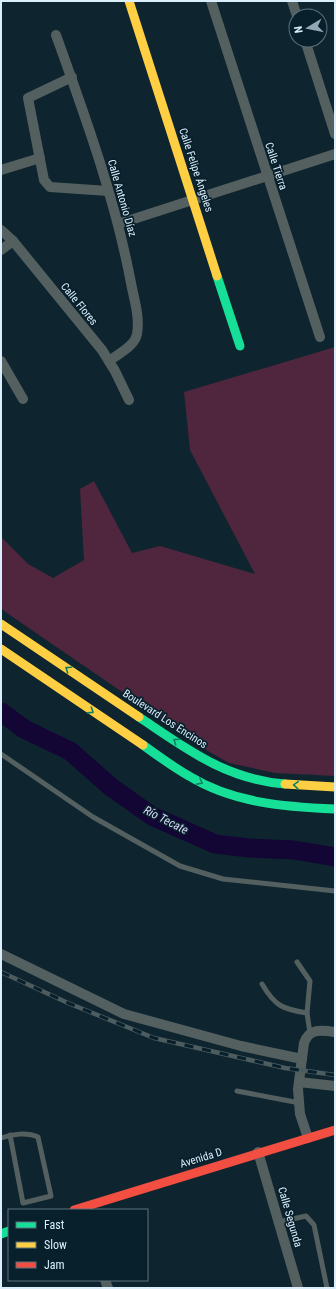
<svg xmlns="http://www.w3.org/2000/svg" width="336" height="1289" font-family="'Roboto Condensed',sans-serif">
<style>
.green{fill:#4f263d}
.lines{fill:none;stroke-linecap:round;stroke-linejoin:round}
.river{stroke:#130534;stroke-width:19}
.lane{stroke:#54605f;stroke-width:5}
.street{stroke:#54605f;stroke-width:10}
.fast{stroke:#16e098;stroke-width:9}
.slow{stroke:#ffcf43;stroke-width:9}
.jam{stroke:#f24e42;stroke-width:9}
.rail-casing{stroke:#4c5c5f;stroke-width:4.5}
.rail{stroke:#08202c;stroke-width:3;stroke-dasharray:9;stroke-linecap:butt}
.oneway{stroke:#0f8062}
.labels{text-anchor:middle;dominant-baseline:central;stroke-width:3.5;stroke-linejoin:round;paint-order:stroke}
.street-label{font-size:11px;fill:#daeffb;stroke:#08202c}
.water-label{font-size:12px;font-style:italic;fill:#ded9fd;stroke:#08202c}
</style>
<rect width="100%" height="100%" fill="#0e252f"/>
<!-- green -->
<path class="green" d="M335 347V776L275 773 229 763 208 751 4 611 1 607V537L28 564 53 578 84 560 80 489 94 481 132 553 160 546 255 574 190 450 184 392Z"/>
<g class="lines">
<!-- river -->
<path class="river" d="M1 712 24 729 70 751 111 787 152 816 215 844 249 848 294 850 335 857"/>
<!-- lane -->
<g class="lane">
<path d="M1 754 93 817 180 866 223 879 335 891"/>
<path d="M297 962 310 981 307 1013"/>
<path d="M262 984C275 1006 282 1009 307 1013L310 1033"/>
<path d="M237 1091 300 1103"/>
<path d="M1 1138C12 1134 27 1132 38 1137L51 1196 23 1203 10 1135"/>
<path d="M279 1222 306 1216 314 1225 327 1288"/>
</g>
<!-- street -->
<g class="street">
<path d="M211 1 320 337"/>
<path d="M292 1 297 16"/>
<path d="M56 35C85 116 115 198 131 283 134 299 140 317 137 334 135 346 118 354 109 361"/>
<path d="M305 40 335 134"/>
<path d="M72 77 28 98 44 180 50 187 108 191"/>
<path d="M1 170 40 158"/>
<path d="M118 224 335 154"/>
<path d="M1 230 13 241 102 350 115 371 129 400"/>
<path d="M1 250 13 241"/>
<path d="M1 361 23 399"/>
<path d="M1 954 124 1014 241 1046 302 1059"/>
<path d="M299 1082 335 1086"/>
<path d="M308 1138 300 1114 298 1089 304 1043C309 1028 322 1030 335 1032"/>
<path d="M258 1152 298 1288"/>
<path d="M105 1280 108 1288"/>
</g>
<!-- fast -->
<g class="fast">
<path d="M217 276 240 346"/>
<path d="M139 717C187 749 225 779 285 784"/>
<path d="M143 745C158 756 173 767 189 776 233 803 285 807 335 809"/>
<path d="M1 1234 9 1231"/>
</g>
<!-- slow -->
<g class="slow">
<path d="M129 1 217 276"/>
<path d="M1 624 139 717"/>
<path d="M1 649 143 745"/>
<path d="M285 784 335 787"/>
</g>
<!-- jam -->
<path class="jam" d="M74 1210 335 1130"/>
<defs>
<path id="rail" d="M1 972 68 1003 154 1038 285 1068 335 1075"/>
</defs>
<!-- rail casing -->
<use href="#rail" class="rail-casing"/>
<!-- rail -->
<use href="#rail" class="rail"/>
</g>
<!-- one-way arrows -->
<defs><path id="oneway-chevron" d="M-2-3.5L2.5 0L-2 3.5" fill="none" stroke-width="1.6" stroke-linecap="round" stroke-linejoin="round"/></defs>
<g class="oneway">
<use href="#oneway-chevron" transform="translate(68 669) rotate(-146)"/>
<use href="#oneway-chevron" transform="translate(91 711) rotate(33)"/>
<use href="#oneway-chevron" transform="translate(176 741) rotate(-146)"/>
<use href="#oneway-chevron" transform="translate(200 782) rotate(28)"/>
<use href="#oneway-chevron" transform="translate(296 785) rotate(-176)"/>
</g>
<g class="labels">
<!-- street labels -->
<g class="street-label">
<text transform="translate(276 166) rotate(72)">Calle Tierra</text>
<text transform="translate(196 170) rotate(72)">Calle Felipe Ángeles</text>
<text transform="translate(122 198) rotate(74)">Calle Antonio Díaz</text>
<text transform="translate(79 304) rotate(51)">Calle Flores</text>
<text transform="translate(165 719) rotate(33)">Boulevard Los Encinos</text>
<text transform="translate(201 1158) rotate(-17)">Avenida D</text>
<text transform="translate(290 1217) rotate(74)">Calle Segunda</text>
</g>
<!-- water labels -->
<g class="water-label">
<text transform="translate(166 820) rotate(27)">Río Tecate</text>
</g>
</g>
<!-- border -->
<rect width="336" height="1289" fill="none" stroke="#daeffb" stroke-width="4"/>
<!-- legend -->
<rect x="8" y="1209" width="140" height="72" fill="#08202c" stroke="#5c737f"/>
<rect x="16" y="1222" width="20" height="6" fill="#16e098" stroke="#5c737f"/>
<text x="44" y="1229" font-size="12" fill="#daeffb">Fast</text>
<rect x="16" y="1242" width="20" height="6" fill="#ffcf43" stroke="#5c737f"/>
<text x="44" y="1249" font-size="12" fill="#daeffb">Slow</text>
<rect x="16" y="1262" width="20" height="6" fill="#f24e42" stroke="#5c737f"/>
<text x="44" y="1269" font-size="12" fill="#daeffb">Jam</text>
<!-- north arrow -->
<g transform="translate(308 28) rotate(260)"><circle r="19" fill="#08202c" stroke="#5c737f"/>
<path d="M0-3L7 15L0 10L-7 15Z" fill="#93a8b4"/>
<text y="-6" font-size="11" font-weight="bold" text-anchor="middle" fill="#daeffb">N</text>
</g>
</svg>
